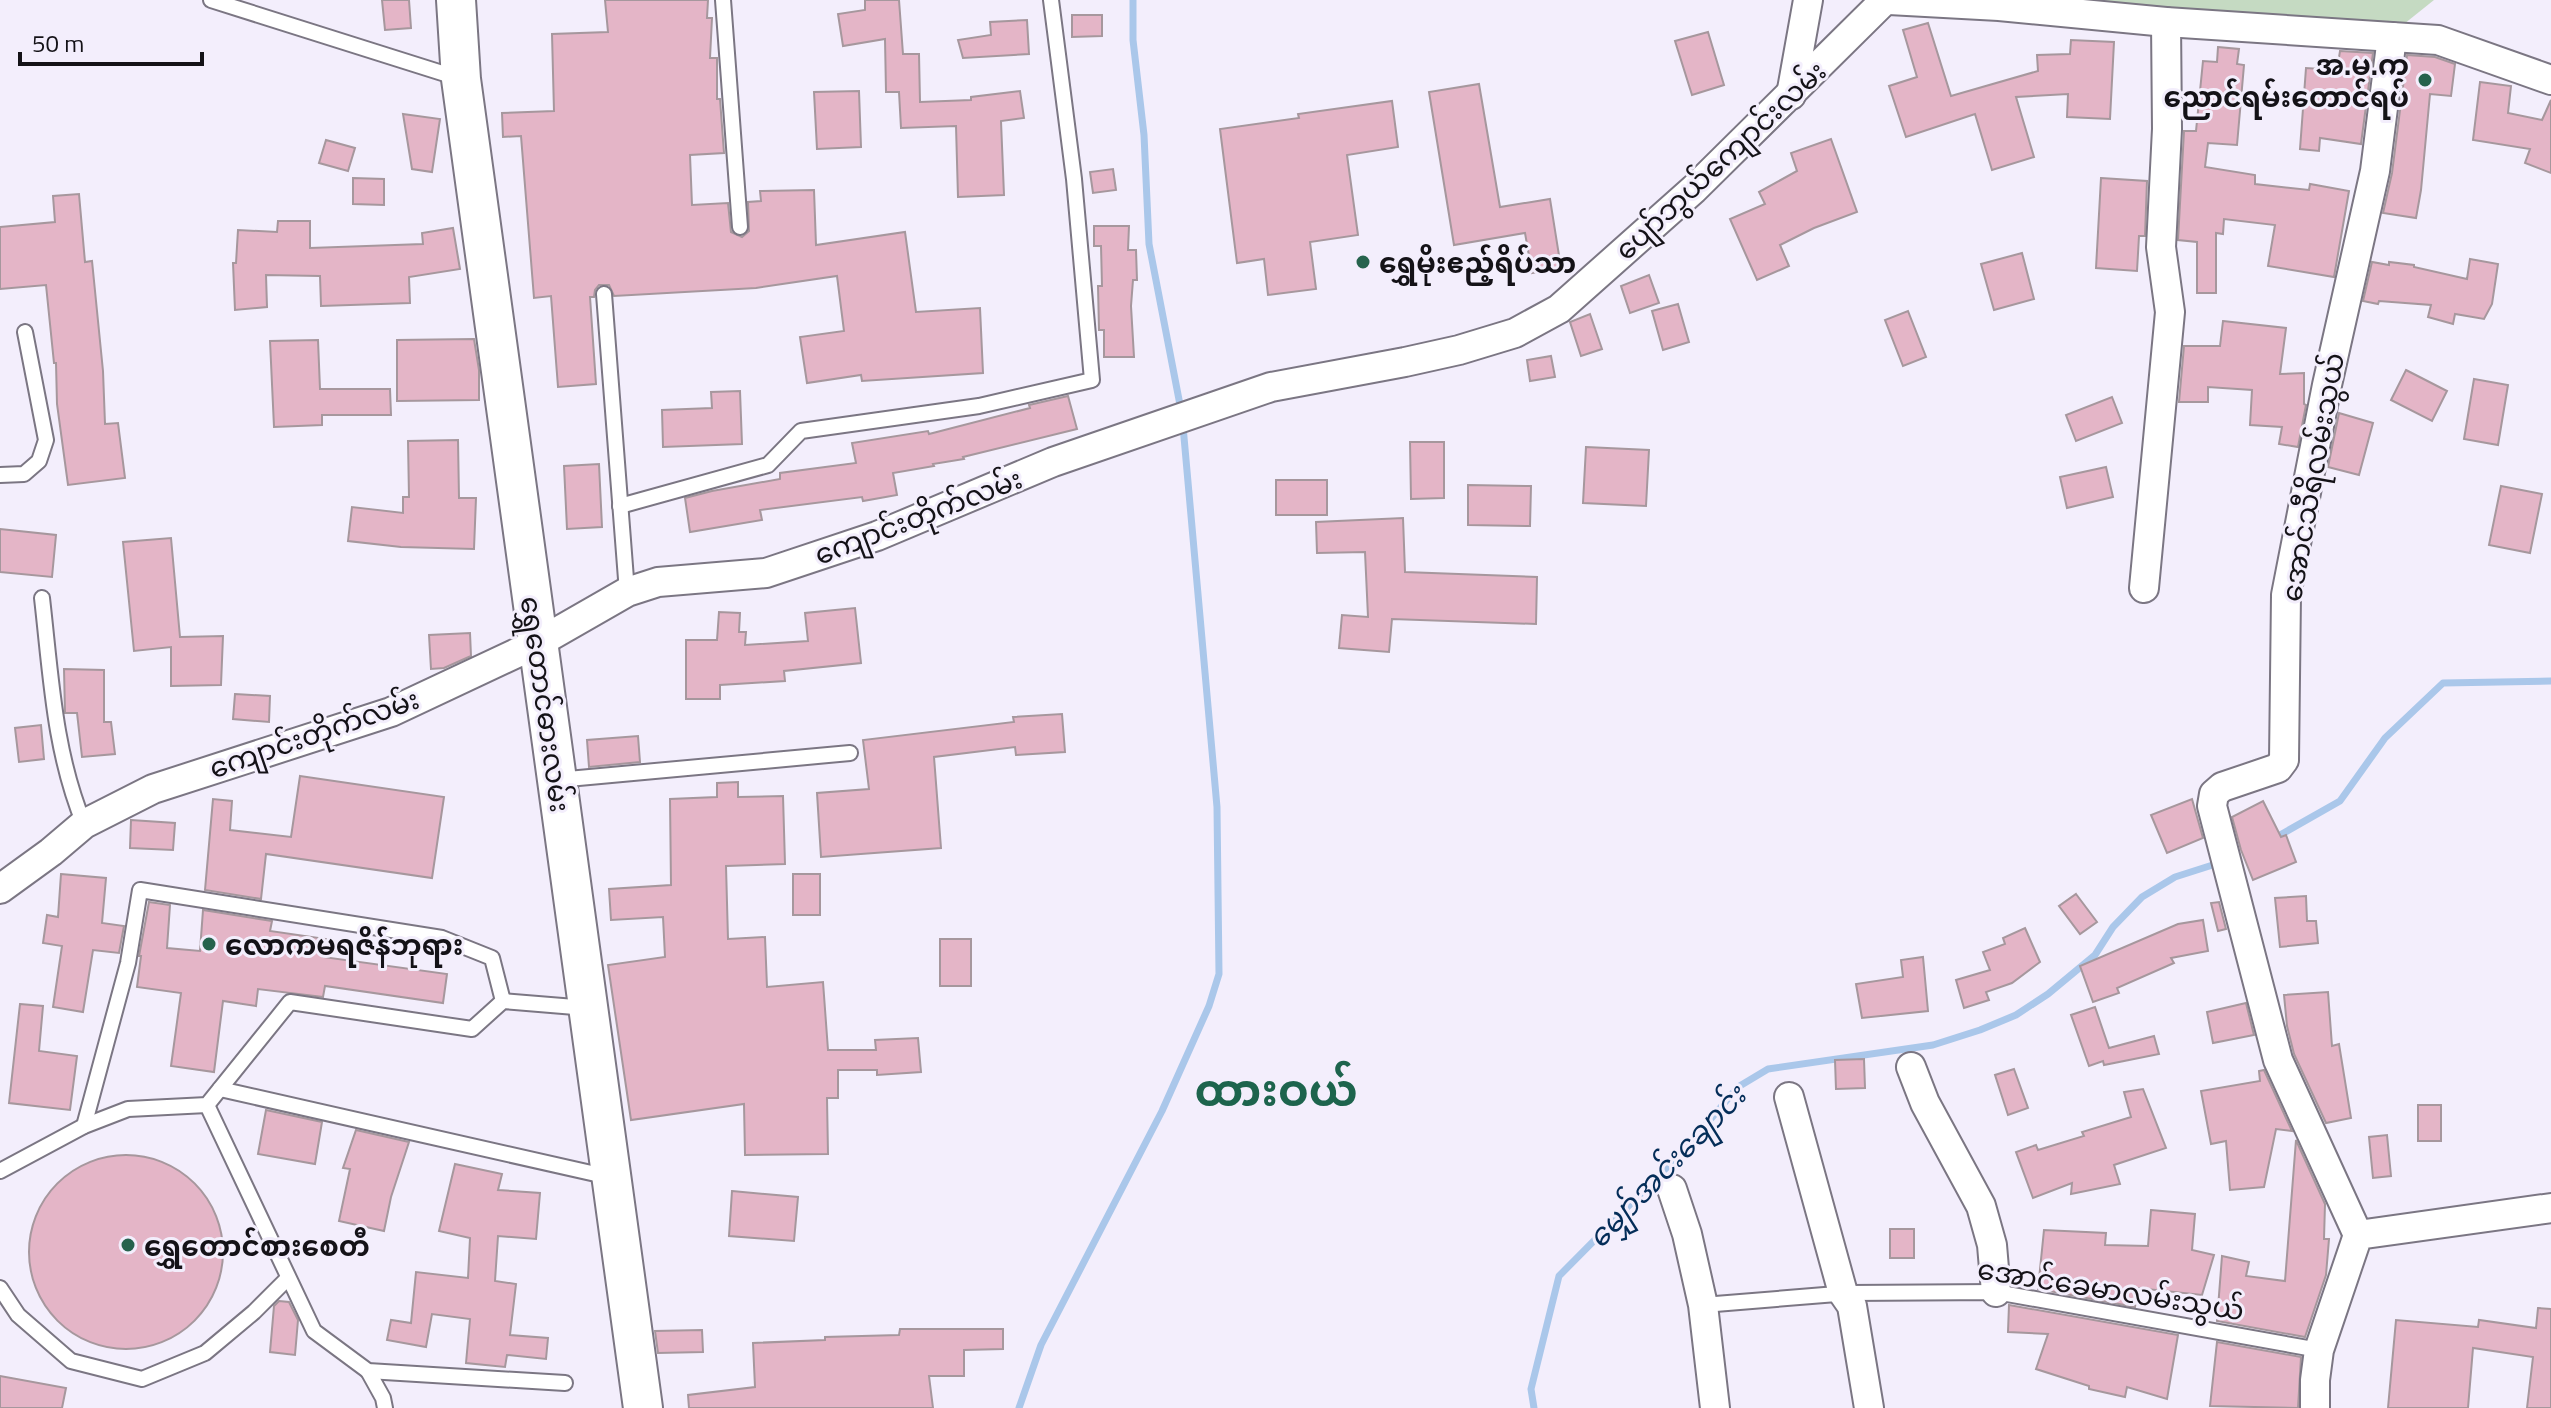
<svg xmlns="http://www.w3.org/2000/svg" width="2551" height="1408" font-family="'Titillium Web','Noto Sans Myanmar',sans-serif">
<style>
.green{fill:#c5dac2}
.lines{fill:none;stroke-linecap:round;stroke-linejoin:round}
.stream{stroke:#aac7ea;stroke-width:7}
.building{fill:#e4b5c7;stroke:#a6979d;stroke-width:2}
.lane-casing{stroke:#7b7683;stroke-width:18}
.street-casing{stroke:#7b7683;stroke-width:32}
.secondary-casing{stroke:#7b7683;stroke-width:42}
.lane{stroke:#fff;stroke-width:14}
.street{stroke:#fff;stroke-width:28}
.secondary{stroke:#fff;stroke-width:38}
.poi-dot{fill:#26634d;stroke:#f3eefc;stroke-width:3}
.labels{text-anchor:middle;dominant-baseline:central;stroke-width:6;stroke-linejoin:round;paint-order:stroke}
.poi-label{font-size:28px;font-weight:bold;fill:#141217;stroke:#f3eefc;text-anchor:start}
.street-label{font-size:28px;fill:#141217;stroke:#f3eefc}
.water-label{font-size:30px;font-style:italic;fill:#042d58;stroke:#f3eefc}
.town-label{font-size:44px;font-weight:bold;fill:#1d644d;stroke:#f3eefc}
</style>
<rect width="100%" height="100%" fill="#f3eefc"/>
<!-- green -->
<path class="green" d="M2027 0H2434L2404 24Z"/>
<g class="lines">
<!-- stream -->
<g class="stream">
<path d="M1133 0V40L1144 135 1149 244 1181 410"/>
<path d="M2273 839 2340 801 2385 738 2443 683 2551 681"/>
<path d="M1019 1408 1041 1345 1162 1111 1209 1006 1219 974 1217 807 1183 426"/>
<path d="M1534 1408 1531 1389 1559 1276 1686 1148 1738 1087 1768 1069 1933 1045 1980 1030 2016 1015 2048 994 2095 955 2113 927 2142 897 2175 877 2222 862"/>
</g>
</g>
<!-- building -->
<g class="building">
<path d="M382 0H409L411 28 385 30Z"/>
<path d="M605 0H708L707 18H712L710 58H717V99H720L724 153 690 155 692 205 728 203 731 232 742 237 749 231 748 202 761 201 760 191 814 190 816 245 905 232 916 312 980 308 983 373 862 381 861 375 807 383 800 337 844 331 837 276 756 288 614 296 609 285H599L595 290 594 297H590L596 384 558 387 551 296 534 298 521 136 503 137 502 113 554 111 552 34 608 32Z"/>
<path d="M865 0H899L903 54H919L920 102 971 100V97L1020 91 1024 118 1001 121 1004 195 958 197 956 126 901 128 899 92H886L885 39 843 46 838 14 865 10Z"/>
<path d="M1072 15H1102V36L1072 37Z"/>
<path d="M1027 20 1029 54 963 58 958 40 991 35 990 22Z"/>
<path d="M1928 23 1951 96 2038 71 2037 55 2070 54 2071 40 2114 42 2110 119 2067 117 2068 94 2016 97 2034 157 1992 170 1975 114 1906 137 1889 86 1917 77 1903 30Z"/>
<path d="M1708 32 1724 85 1692 95 1675 41Z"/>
<path d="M2218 47 2239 49 2237 64 2244 65 2237 145 2208 143 2205 167 2255 175V184L2309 190 2310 184 2349 191 2334 277 2268 266 2275 225 2224 219 2223 234 2216 233V293H2197V242L2178 240 2184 131H2196L2203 61 2217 62Z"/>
<path d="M2340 51 2373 53 2361 144 2320 138 2319 151 2300 149 2306 68 2337 70Z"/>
<path d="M2407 55 2435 57 2455 64 2451 96 2430 94 2421 190 2416 218 2383 213 2392 173Z"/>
<path d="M2480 82 2511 86 2508 113 2542 120 2551 100V173L2525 163 2530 149 2473 140Z"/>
<path d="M1479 84 1500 207 1550 199 1561 268 1532 273 1525 233 1454 245 1429 92Z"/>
<path d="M859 91 861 147 817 149 814 92Z"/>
<path d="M1392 101 1398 147 1347 155 1358 235 1310 242 1316 289 1268 295 1264 259 1237 263 1220 129 1299 118 1298 114Z"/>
<path d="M403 114 440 119 432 172 412 169Z"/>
<path d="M1831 139 1857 212 1814 228 1780 245 1789 266 1757 280 1730 219 1765 204 1759 192 1797 171 1791 153Z"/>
<path d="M326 140 355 148 348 171 319 163Z"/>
<path d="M1113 169 1116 190 1093 193 1090 172Z"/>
<path d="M353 178 384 179V205L353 204Z"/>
<path d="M2101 178 2147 181 2145 236H2139L2137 271 2096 268Z"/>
<path d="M79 194 85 262 92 261 103 371 105 424 118 423 125 478 68 485 57 404 56 363H54L46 285 0 289V227L55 222 53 196Z"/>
<path d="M278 221H310V248L423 244 422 233 453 228 460 269 409 277 410 303 321 306 320 276 266 275 267 307 235 310 233 263H236L238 230 277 232Z"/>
<path d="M1094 226H1129L1128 250H1136L1137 280H1133L1131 306 1134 357H1104V330H1099L1098 286H1102L1101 246H1094Z"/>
<path d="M2022 253 2034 299 1994 310 1981 264Z"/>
<path d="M2470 259 2498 264 2492 304 2484 319 2455 314 2453 324 2428 317 2431 305 2379 301 2378 304 2363 301 2372 262 2389 265V262L2414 265V267L2467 279Z"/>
<path d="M1649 275 1659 303 1630 313 1621 286Z"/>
<path d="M1678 304 1689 342 1663 350 1652 311Z"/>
<path d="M1908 311 1926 357 1903 366 1885 320Z"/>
<path d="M1590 314 1602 349 1581 356 1570 322Z"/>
<path d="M2223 321 2286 328 2280 374 2304 373V404L2306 405 2298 447 2279 444 2282 427 2250 425 2252 390 2208 387V402H2179L2184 346H2220Z"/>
<path d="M474 339 479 370V400L397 401V340Z"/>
<path d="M318 340 320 389H390L391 415H322V425L274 427 270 341Z"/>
<path d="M1551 356 1555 377 1530 381 1527 360Z"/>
<path d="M2406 370 2447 391 2432 421 2391 400Z"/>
<path d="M2474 379 2508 385 2498 445 2464 439Z"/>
<path d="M740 391 742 444 663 447 662 410 712 408 711 392Z"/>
<path d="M1068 396 1077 429 963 457 964 459 933 464 934 466 893 473 897 495 863 501 862 497 760 510 762 520 690 532 685 498 712 491 780 479V473L856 463 852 443 928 431 929 434 1030 408 1029 405Z"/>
<path d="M2112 397 2122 423 2076 441 2066 415Z"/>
<path d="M2339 413 2373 423 2359 475 2328 467Z"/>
<path d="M458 440 459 498H476L474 549 401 547 348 541 352 507 403 513V497H409L408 441Z"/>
<path d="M1410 442H1444V498L1411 499Z"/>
<path d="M1586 447 1649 450 1646 506 1583 503Z"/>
<path d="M599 464 602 527 567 529 564 466Z"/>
<path d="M2106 467 2113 497 2067 508 2060 477Z"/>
<rect x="1276" y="480" width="51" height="35"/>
<path d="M1468 485 1531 486 1530 526 1468 525Z"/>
<path d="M2501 486 2542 494 2530 553 2489 545Z"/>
<path d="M1403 518 1405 572 1537 577 1536 624 1392 619 1389 652 1339 648 1342 615 1368 617 1365 552 1317 553 1316 522Z"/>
<path d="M0 529 56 535 52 577 0 572Z"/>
<path d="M171 538 180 637 223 636 221 685 171 686V647L134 651 123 542Z"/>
<path d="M855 608 861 663 784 671 785 681 720 685V699H686V640H717L719 612 740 613 739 632H746L745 645 808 641 805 613Z"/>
<path d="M470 633 471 656 444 668 431 669 429 635Z"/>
<path d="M64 669 104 670V722H111L115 754 82 757 77 713H65Z"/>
<path d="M235 694 270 696 269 722 233 719Z"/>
<path d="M1062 714 1065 752 1016 755 1015 747 934 757 941 848 821 857 817 793 869 789 863 740 1014 722 1013 717Z"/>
<path d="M41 725 44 759 19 762 15 728Z"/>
<path d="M638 736 640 762 589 767 587 740Z"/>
<path d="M300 776 444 797 432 878 266 854 261 899 205 890 213 799 232 801 230 830 291 837Z"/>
<path d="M738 782V797L783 796 785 864 726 866 728 939 765 937 767 987 823 982 828 1050H876L875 1040 918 1038 921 1072 877 1075V1070H838V1098H827L828 1154 745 1155 744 1104 631 1120 608 965 665 957 663 917 611 920 609 889 671 885 670 799 717 797V783Z"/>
<path d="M2192 799 2203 838 2167 853 2151 815Z"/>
<path d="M2263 801 2281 837 2286 835 2296 862 2253 880 2241 850 2232 817Z"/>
<path d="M131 820 175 823 173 850 130 848Z"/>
<path d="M61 874 106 878 102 923 124 926 119 953 93 950 83 1012 53 1007 62 946 43 943 47 915 58 917Z"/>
<rect x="793" y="874" width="27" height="41"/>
<path d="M2076 894 2097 922 2080 934 2059 906Z"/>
<path d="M2306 896 2307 921H2316L2318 943 2280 947 2275 898Z"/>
<path d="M149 902 170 905 167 948 200 951 203 910 272 921 270 931 326 939 323 957 447 974 443 1003 325 986 323 997 258 989 256 1006 223 1001 214 1072 171 1066 181 993 137 987 141 956H139Z"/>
<path d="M2219 902 2226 929 2218 931 2211 903Z"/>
<path d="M2203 920 2208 951 2171 958 2174 963 2117 988 2119 993 2093 1002 2080 966 2178 924Z"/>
<path d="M2025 928 2040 962 2012 983 1986 992 1989 1000 1964 1008 1956 980 1990 970 1983 952 2005 944 2003 938Z"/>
<rect x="940" y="939" width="31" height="47"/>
<path d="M1923 957 1928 1011 1862 1018 1856 984 1903 977 1901 960Z"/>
<path d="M2328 992 2332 1046 2339 1044 2351 1118 2326 1123 2294 1054 2287 1026 2284 995Z"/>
<path d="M2246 1003 2254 1035 2213 1043 2207 1012Z"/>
<path d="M20 1004 43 1006 39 1051 77 1056 70 1110 9 1103Z"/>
<path d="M2095 1007 2109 1048 2154 1036 2159 1054 2104 1065 2103 1061 2089 1066 2071 1015Z"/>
<path d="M1864 1059 1865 1088 1836 1089 1835 1060Z"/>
<path d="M2014 1069 2028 1108 2008 1115 1995 1075Z"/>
<path d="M2264 1070 2292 1131 2276 1129 2264 1187 2230 1190 2226 1141 2211 1144 2201 1091 2260 1081 2259 1071Z"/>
<path d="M2143 1089 2166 1148 2114 1165 2120 1184 2071 1194 2072 1183 2033 1198 2016 1152 2036 1145 2038 1150 2084 1136 2082 1132 2131 1117 2124 1092Z"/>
<rect x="2418" y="1105" width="23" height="36"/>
<path d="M266 1110 322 1122 315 1164 258 1154Z"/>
<path d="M356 1130 409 1142 391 1197 384 1231 339 1221 350 1169 343 1168Z"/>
<path d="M2387 1135 2391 1176 2373 1178 2369 1137Z"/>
<path d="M2296 1140 2325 1204 2324 1239H2329L2326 1275 2305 1337 2217 1321 2222 1256 2249 1262 2246 1276 2285 1281Z"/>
<circle cx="126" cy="1252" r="97"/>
<path d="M455 1164 502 1174 498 1190 540 1193 536 1239 498 1236 495 1281 516 1284 510 1335 548 1338 546 1359 507 1355 505 1367 466 1363 470 1319 432 1314 426 1347 387 1340 391 1320 411 1323 416 1272 468 1278 470 1238 439 1231Z"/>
<path d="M732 1191 798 1197 794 1241 729 1236Z"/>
<path d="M2151 1210 2195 1214 2192 1250 2214 1255 2202 1295 2138 1288 2135 1307 2038 1289 2044 1230 2106 1233 2105 1245 2148 1246Z"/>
<rect x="1890" y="1229" width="24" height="29"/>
<path d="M279 1301 289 1302 298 1320 295 1355 270 1352 274 1306Z"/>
<path d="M2009 1305 2178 1335 2167 1399 2127 1387 2125 1397 2089 1389V1386L2036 1369 2048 1334 2008 1332Z"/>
<path d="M2538 1308 2551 1309V1408H2527L2533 1357 2473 1348 2468 1408H2388L2396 1320 2478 1327 2479 1320 2536 1328Z"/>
<path d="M900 1329H1003V1349L964 1350V1376H929L933 1408H689L688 1395 755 1387 753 1343 825 1340V1337L899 1335Z"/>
<path d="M702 1330 703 1352 658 1353 655 1331Z"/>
<path d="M2217 1342 2301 1357 2298 1408 2210 1406Z"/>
<path d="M0 1376 66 1388 62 1408H0Z"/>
</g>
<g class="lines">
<defs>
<g id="lane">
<path d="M211 0 458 78"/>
<path d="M723 0 740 227"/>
<path d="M604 294 627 592"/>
<path d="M0 475 24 474 39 461 46 440 25 332"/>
<path d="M620 506 768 465 801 431 979 406 1092 380 1074 179 1051 0"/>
<path d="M42 598C51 676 54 751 84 824"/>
<path d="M557 780 850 753"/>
<path d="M220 1089 609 1177"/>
<path d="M207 1105 314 1331 368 1371 565 1383"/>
<path d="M84 1126 128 963 140 890 442 938 492 958 503 1001"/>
<path d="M0 1171 84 1126 128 1109 207 1105 290 1002 472 1029 503 1001 587 1008"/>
<path d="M0 1288 18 1315 71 1361 142 1379 205 1353 254 1312 288 1278"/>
<path d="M1703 1305 1849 1293 1996 1292 2319 1350"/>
<path d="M368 1371 383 1398 385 1408"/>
</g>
<g id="street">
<path d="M1889 0 1999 6 2166 22 2438 40 2551 80"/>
<path d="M1791 95 1808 0"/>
<path d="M2144 588 2170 312 2161 247 2167 129 2166 22"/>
<path d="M0 889 51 852 84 824 153 789 391 712 538 643 627 592 658 582 766 573 877 536 1053 462 1271 387 1405 362 1459 350 1515 333 1559 309 1694 189 1885 0"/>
<path d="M1911 1067 1925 1103 1981 1206 1992 1245 1996 1292"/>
<path d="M1789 1097 1843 1293 1852 1306 1869 1408"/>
<path d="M1672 1189 1687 1234 1703 1305 1715 1408"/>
<path d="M2358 1235 2278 1060 2212 806 2214 794 2222 787 2278 768 2284 760 2286 595 2327 385 2375 171 2392 37"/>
<path d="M2315 1408V1380L2319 1350 2358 1235 2551 1208"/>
</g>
<path id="secondary" d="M456 0 461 79 643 1408"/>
</defs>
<!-- lane casing -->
<use href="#lane" class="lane-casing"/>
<!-- street casing -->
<use href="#street" class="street-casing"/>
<!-- secondary casing -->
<use href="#secondary" class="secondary-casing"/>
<!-- lane -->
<use href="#lane" class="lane"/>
<!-- street -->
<use href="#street" class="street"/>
<!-- secondary -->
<use href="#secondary" class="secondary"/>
</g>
<!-- markers -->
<g class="poi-dot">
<circle cx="2425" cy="80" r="8"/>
<circle cx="1363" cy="262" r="8"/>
<circle cx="209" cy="944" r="8"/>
<circle cx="128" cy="1245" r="8"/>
</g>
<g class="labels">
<!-- poi labels -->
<g class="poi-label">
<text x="2409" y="64" text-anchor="end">အ.မ.က<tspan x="2409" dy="32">ညောင်ရမ်းတောင်ရပ်</tspan></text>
<text x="1379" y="262">ရွှေမိုးဧည့်ရိပ်သာ</text>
<text x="225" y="944">လောကမရဇိန်ဘုရား</text>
<text x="144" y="1245">ရွှေတောင်စားစေတီ</text>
</g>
<!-- street labels -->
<g class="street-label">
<text transform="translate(1720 160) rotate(-43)">ပျော်ဘွယ်ကျောင်းလမ်း</text>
<text transform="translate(2312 477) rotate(-80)">အောင်သီရိလမ်းသွယ်</text>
<text transform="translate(918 516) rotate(-21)">ကျောင်းတိုက်လမ်း</text>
<text transform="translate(546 704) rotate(82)">ရွှေတောင်ဓားလမ်း</text>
<text transform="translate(314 733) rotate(-19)">ကျောင်းတိုက်လမ်း</text>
<text transform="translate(2111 1289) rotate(9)">အောင်ခေမာလမ်းသွယ်</text>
</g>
<!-- water labels -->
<g class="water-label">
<text transform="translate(1666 1166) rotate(-46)">မျှော်အင်းချောင်း</text>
</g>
<!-- town labels -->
<g class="town-label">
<text x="1276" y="1089">ထားဝယ်</text>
</g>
</g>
<!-- scale -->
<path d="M20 52v12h182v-12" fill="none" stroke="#141217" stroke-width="4"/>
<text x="32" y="52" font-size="24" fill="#141217" stroke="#f3eefc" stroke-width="6" paint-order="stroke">50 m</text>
</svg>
